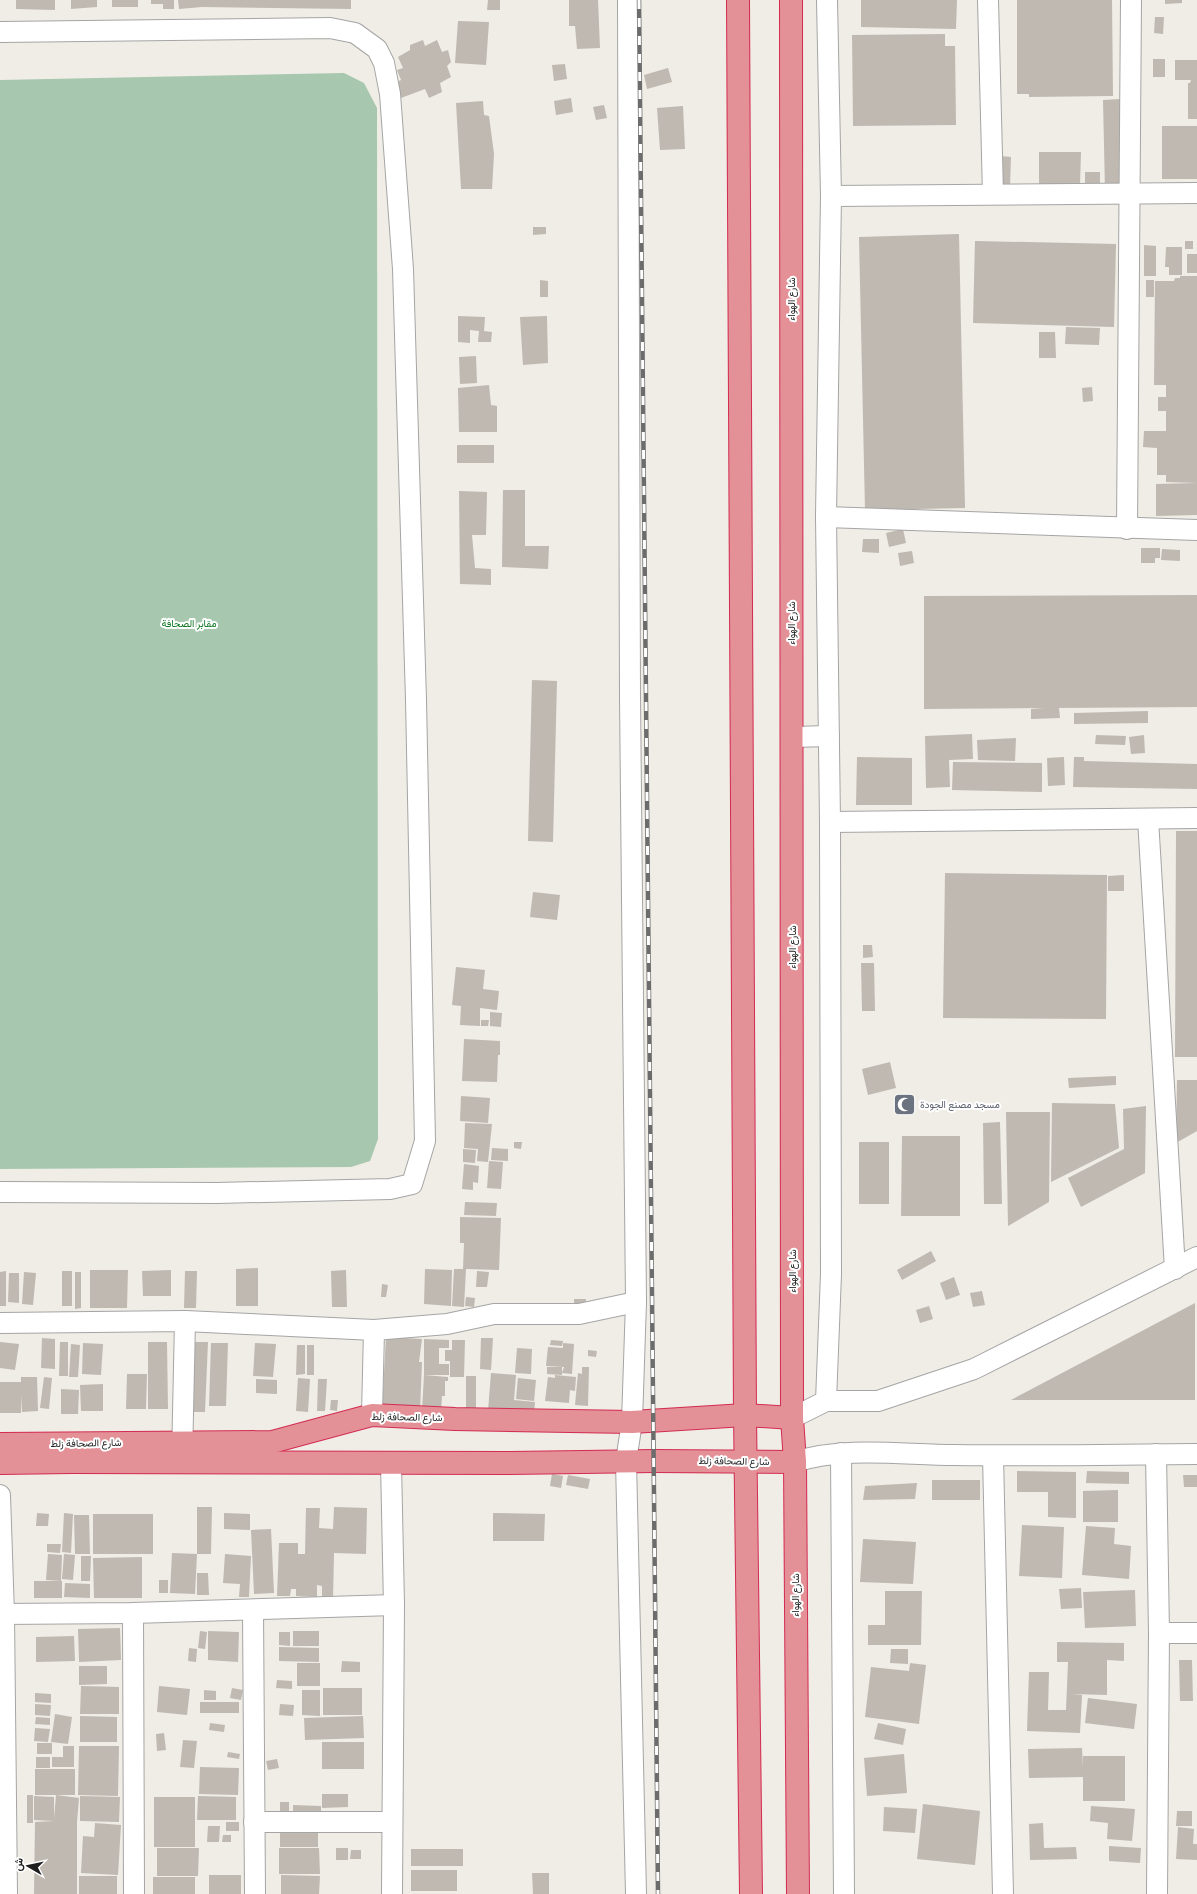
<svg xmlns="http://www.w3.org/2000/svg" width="1197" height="1894" font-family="Overpass,Vazirmatn,sans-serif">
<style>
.cemetery{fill:#a7c7af}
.building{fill:#bfb9b2}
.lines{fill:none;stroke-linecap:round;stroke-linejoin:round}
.minor-casing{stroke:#a5a5a5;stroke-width:22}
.highway-casing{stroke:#d32b52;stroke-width:24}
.minor{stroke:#fff;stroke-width:20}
.highway{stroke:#e39096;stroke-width:22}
.rail-casing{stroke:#6c6c6c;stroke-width:4.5}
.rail{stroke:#fff;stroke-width:3;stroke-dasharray:9;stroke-linecap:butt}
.labels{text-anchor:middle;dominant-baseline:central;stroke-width:4;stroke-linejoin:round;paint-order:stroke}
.street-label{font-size:10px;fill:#1e1e1e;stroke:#fff}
.park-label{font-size:10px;fill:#107924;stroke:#fff}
.worship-label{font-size:10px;fill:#5b616d;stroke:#fff;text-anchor:start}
</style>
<rect width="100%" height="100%" fill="#efede5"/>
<!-- cemetery -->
<path class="cemetery" d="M344 73 364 83 377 108 378 1139 370 1161 351 1167 0 1169V80Z"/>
<!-- building -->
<g class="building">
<path d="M16 0H55V10L16 9Z"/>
<path d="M71 0H97V7L71 9Z"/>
<rect x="112" y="0" width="26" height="7"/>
<path d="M151 0H174V9H163V4H151Z"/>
<path d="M178 0H351V9L202 7 179 9Z"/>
<path d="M488 0H500V10H487Z"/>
<path d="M569 0H598L600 48 577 49 575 26H569Z"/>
<path d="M861 0H957L956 29 861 27Z"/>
<path d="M1017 0H1112L1113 96 1029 97V94H1017Z"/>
<path d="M1165 0H1182V3L1165 4Z"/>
<path d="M1155 17H1164L1163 34 1154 33Z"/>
<path d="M458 21 489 22 486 65 455 63Z"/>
<path d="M945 34V46H955L956 125 853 126 852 35Z"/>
<path d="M423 40 425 46 437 40 442 52 448 50 451 62 447 66 451 77 440 83 442 92 429 98 425 89 401 98 397 82 401 80 397 70 403 68 398 57 410 50V45Z"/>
<rect x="1153" y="59" width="12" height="18"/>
<path d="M1175 60H1197V119H1188V83H1190L1191 80H1175Z"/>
<path d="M565 64 567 79 554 81 552 65Z"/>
<path d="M668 68 672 82 647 89 644 75Z"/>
<path d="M571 98 573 112 556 115 554 101Z"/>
<path d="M1120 99 1122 190 1105 191 1103 100Z"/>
<path d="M483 101 484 115 489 116 494 154 492 189H461L456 103Z"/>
<path d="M604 105 607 118 596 120 593 107Z"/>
<path d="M683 106 685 149 660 150 657 108Z"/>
<rect x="1162" y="126" width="35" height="53"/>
<path d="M1039 152H1081L1080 185H1039Z"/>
<path d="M1001 156 1011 157 1010 187H1001Z"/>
<rect x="1085" y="172" width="15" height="15"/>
<path d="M533 227H546V234L533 235Z"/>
<path d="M959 234 965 508 865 510 859 237Z"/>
<path d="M975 241 1116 244 1114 327 973 323Z"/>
<rect x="1185" y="241" width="8" height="8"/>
<path d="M1144 245 1156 246V276H1144Z"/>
<path d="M1166 247H1182V275H1169V267H1165Z"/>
<rect x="1187" y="254" width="10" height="19"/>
<path d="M1180 276H1197V483L1166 482V475H1157V448L1143 447 1144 431H1166V411H1158V397H1166V385H1154L1155 281H1174L1175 278H1180Z"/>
<path d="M540 280 548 281V297H540Z"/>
<rect x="1146" y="280" width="8" height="17"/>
<path d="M458 316 485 317 484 331 492 332 491 342H478L479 331 470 330V343L458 342Z"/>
<path d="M547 316 548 363 523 365 520 317Z"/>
<path d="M1066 327 1100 328 1099 345 1065 344Z"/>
<path d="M1039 332H1055L1056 358H1039Z"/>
<path d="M476 356 477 383 460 384 459 357Z"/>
<path d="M489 385 491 405 497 406V432H459L458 388Z"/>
<path d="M1092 387 1093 401 1083 402 1082 388Z"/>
<rect x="457" y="445" width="37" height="18"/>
<path d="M1197 483V515L1156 516V484Z"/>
<path d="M503 490H525V546H549L548 569 502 567Z"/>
<path d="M459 491 487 492 486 535H472L475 568 491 569V585L460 584Z"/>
<path d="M903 529 906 543 889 547 886 533Z"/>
<path d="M863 539H879V553L862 552Z"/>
<path d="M1141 548H1160V558H1155V563H1141Z"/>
<path d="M1162 549 1180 550V561L1161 560Z"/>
<path d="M912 551 914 563 900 566 898 553Z"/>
<path d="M1197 595V707L1059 708 1060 718 1031 719V709L1044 708 924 709V596Z"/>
<path d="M532 680 557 681 553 842 528 841Z"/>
<path d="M1148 711V723L1074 724V713Z"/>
<path d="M972 734 973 759 949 760 950 787 926 788 925 736Z"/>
<path d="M1096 735 1126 736 1125 745 1095 744Z"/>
<path d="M1144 735 1145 753 1131 754 1129 737Z"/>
<path d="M1016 738 1015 761 978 760 977 740Z"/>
<path d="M857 757 912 758V805H856Z"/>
<path d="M1064 757 1065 785 1048 786 1047 758Z"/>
<path d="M1074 757H1084V761L1197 764V789L1073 787Z"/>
<path d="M953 762 1042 763V792L952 790Z"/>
<path d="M1176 831H1197V1057H1175Z"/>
<path d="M945 873 1107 875 1106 1019 943 1018Z"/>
<path d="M1124 875V891H1108V876Z"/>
<path d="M533 892 560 895 557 920 530 917Z"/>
<path d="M863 945H872L873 957 863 958Z"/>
<path d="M861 963H874L875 1011H862Z"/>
<path d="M456 967 485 970 483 989 499 991 497 1010 480 1008V1026L460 1025 461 1006 452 1005Z"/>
<path d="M490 1012 502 1013 501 1027 490 1026Z"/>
<path d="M481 1020H489L488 1026H481Z"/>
<path d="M464 1039 500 1041V1055H498L497 1082 462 1081Z"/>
<path d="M890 1062 896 1088 868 1095 862 1069Z"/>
<path d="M1116 1076V1085L1069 1088 1068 1078Z"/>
<path d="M1177 1080H1197V1131L1176 1143Z"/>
<path d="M461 1096 490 1098 488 1123 460 1121Z"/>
<path d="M1052 1103 1115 1104 1119 1148 1051 1182Z"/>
<path d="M1146 1106 1145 1173 1081 1207 1068 1178 1124 1149 1123 1109Z"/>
<path d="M1006 1112H1050L1049 1202 1008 1226Z"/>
<path d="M1000 1122 1002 1204H984L983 1123Z"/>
<path d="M465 1123 492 1124 488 1162 477 1161 478 1149 464 1148Z"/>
<path d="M902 1136H960V1216H901Z"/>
<path d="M514 1142H522L521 1149 514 1148Z"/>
<rect x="859" y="1142" width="30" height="62"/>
<path d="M492 1148 508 1149V1161L491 1160Z"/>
<path d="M463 1149 476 1150 475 1163 463 1162Z"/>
<path d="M489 1161 503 1162 501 1189 487 1188Z"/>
<path d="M464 1164 479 1166 478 1183 473 1182V1190L462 1189Z"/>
<path d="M465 1202 497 1203 496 1216 464 1215Z"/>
<path d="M460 1217 501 1218 499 1270 466 1269 464 1307 452 1306 454 1269H463L464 1243H460Z"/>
<path d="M931 1251 936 1261 902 1280 897 1270Z"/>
<path d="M258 1268V1306H236V1269Z"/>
<path d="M425 1269 452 1270 451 1306 424 1304Z"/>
<path d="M90 1270H128L127 1308H90Z"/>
<path d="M171 1270V1296H143L142 1271Z"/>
<path d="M346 1270 347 1307H332L331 1271Z"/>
<path d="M6 1271V1306H0V1272Z"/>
<rect x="62" y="1271" width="10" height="35"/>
<path d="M185 1271H197L196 1308H184Z"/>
<path d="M477 1271 489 1272 487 1287H476Z"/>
<path d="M24 1272 36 1273 33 1305 22 1304Z"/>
<path d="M75 1272H81V1308L75 1309Z"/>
<path d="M9 1273H19V1303L8 1302Z"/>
<path d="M954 1277 960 1295 946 1300 940 1283Z"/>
<path d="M382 1284 388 1285 386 1297H381Z"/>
<path d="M982 1291 985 1305 973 1307 970 1293Z"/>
<path d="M466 1297 475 1298 474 1307 465 1306Z"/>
<path d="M574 1299H586L585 1311 574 1310Z"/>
<path d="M1195 1303V1400H1011Z"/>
<path d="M929 1306 933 1319 920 1323 916 1310Z"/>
<path d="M386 1337 422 1339 419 1362H422L420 1412 382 1410Z"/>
<path d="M42 1338 55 1339V1369L41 1368Z"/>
<path d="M481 1338H493L491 1370 480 1369Z"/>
<path d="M424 1339 449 1340V1348H439V1364H449V1375H424Z"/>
<path d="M452 1340H465L464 1377H450V1361H445V1350H452Z"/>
<path d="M551 1340 563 1341 562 1346 550 1345Z"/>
<path d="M0 1342 19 1344 15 1370 0 1368Z"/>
<path d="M60 1342H68V1376H59Z"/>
<path d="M148 1342H167L168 1409H148Z"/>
<path d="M190 1342H208L205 1412H188Z"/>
<path d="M83 1343 103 1344 101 1375 82 1374Z"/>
<path d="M211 1343H228L226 1406H209Z"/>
<path d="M255 1343 276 1344 273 1377 253 1376Z"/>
<path d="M563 1343 574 1344 572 1374 562 1373 564 1367 546 1366 548 1347 563 1348Z"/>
<path d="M71 1344 80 1345 78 1377H69Z"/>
<path d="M297 1345H305V1374L296 1375Z"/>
<rect x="307" y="1345" width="7" height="30"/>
<path d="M517 1348 532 1349 531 1374 515 1373Z"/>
<path d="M588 1350 597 1351 596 1357 588 1356Z"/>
<path d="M547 1367H562V1375L547 1374Z"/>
<path d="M582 1367H589L588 1406 575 1405 578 1373 582 1374Z"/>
<path d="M491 1373 516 1375 514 1400 535 1402 534 1414 488 1411Z"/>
<path d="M127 1374H147L146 1409H126Z"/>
<path d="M424 1375 448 1377V1381H445V1396H442L441 1412 422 1410Z"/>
<path d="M555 1375 576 1377 575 1391 570 1390 569 1403 545 1401 548 1377 555 1378Z"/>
<path d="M466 1376H476V1411L466 1410Z"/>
<path d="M21 1377H37L38 1411 22 1412 21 1394V1413H0V1382H21Z"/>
<path d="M44 1377 52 1378 49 1409 40 1408Z"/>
<path d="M298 1378 310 1379 308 1412 296 1411Z"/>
<path d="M518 1378 536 1380 534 1401 516 1399Z"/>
<path d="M256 1379 277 1380V1394L256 1393Z"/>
<path d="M318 1379H327L325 1411H317Z"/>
<path d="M103 1384V1411H81L80 1385Z"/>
<path d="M61 1389 79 1390 78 1414H61Z"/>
<path d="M331 1400H338L337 1411 330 1410Z"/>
<path d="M1017 1471 1076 1472V1518L1048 1517V1492H1017Z"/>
<path d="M1087 1471 1129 1472V1484L1086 1483Z"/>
<path d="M552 1474 563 1476 561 1488 550 1486Z"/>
<path d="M568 1475 590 1479 588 1489 566 1485Z"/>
<path d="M1183 1475H1197V1487H1184Z"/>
<rect x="932" y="1480" width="48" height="20"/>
<path d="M917 1483 915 1499 863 1500 865 1486Z"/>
<path d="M1118 1490V1522H1083V1491Z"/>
<path d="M197 1507H212L211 1554H197Z"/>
<path d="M334 1507 367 1508 366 1554 334 1553 333 1598 322 1597V1586L317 1585V1597L296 1596V1589H291L290 1596H277L279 1543H298V1554H305L306 1508H320L319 1528 333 1529Z"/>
<path d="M37 1513 49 1514 48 1526H36Z"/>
<path d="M64 1513 73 1514 71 1553 62 1552Z"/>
<path d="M224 1513 250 1514V1530L224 1529Z"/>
<path d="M493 1513 545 1514 544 1541H493Z"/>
<rect x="93" y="1514" width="60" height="40"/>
<path d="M74 1515H89L90 1554H75Z"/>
<path d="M1022 1525 1064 1527 1062 1578 1019 1576Z"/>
<path d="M1086 1526 1115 1528 1114 1544 1131 1546 1129 1579 1082 1575Z"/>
<path d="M271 1529 274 1593 254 1594 251 1530Z"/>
<path d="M863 1539 916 1542 913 1584 860 1582Z"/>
<path d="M47 1544H61L60 1553 47 1552Z"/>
<path d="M172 1553 197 1554 195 1594 170 1593Z"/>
<path d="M48 1554 62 1555 61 1581 46 1580Z"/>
<path d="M64 1554 75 1555 73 1580 62 1579Z"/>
<path d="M225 1554 251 1556 249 1597H239L240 1584 223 1583Z"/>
<path d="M81 1556H91L90 1581H81Z"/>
<path d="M142 1557V1598H94L93 1558Z"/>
<path d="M197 1573H208L209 1595H197Z"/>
<rect x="159" y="1580" width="9" height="13"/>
<rect x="34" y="1581" width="28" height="17"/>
<path d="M65 1583 90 1584V1598L64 1597Z"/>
<path d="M1081 1588 1082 1608 1061 1609 1059 1589Z"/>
<path d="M1135 1590 1136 1626 1085 1628 1083 1592Z"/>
<path d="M885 1591H922L921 1645H868V1625H885Z"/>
<path d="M120 1628 121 1660 79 1662 78 1629Z"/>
<path d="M200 1631 207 1632 205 1649 198 1648Z"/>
<path d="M208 1631 239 1632 238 1662 208 1660Z"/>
<rect x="293" y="1631" width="26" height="15"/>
<path d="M279 1632H290V1646L279 1645Z"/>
<path d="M74 1636 75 1661 36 1662V1637Z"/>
<path d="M1057 1642 1124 1643V1661L1107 1660V1695L1072 1694 1082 1695 1080 1733 1027 1731 1029 1672H1049L1048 1710H1066L1068 1662H1057Z"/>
<path d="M279 1647 319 1648V1662L279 1661Z"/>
<path d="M189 1648 197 1649 196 1662 188 1661Z"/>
<path d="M891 1649H908V1664L890 1663Z"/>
<path d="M1179 1660H1192L1193 1701H1180Z"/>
<path d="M342 1661 360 1662V1672H341Z"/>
<rect x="297" y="1663" width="23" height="23"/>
<path d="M910 1663 926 1665 919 1724 865 1717 871 1667 909 1671Z"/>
<path d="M79 1666H107V1684L79 1685Z"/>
<path d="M277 1680 292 1681V1689L276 1688Z"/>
<path d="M81 1686 119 1687V1714H80Z"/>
<path d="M159 1686 190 1689 187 1715 157 1712Z"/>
<path d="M232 1688 243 1690 241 1700 230 1698Z"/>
<rect x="323" y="1688" width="39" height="27"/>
<path d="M204 1690 216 1691V1700H204Z"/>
<path d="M302 1690H320V1716L302 1715Z"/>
<path d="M35 1693 51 1694V1703L35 1702Z"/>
<path d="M1088 1698 1137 1704 1134 1729 1085 1723Z"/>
<rect x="200" y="1702" width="39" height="11"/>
<path d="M35 1704 51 1705 50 1716 35 1715Z"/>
<path d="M280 1704 294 1705 293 1716 279 1715Z"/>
<path d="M55 1714 72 1717 68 1744 51 1742Z"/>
<path d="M80 1716 117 1717V1742H80Z"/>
<path d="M363 1716 364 1738 305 1740 304 1718Z"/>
<path d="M36 1717 50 1718V1725L35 1724Z"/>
<path d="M210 1723 225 1725 224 1732 209 1730Z"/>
<path d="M878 1723 906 1729 903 1745 874 1739Z"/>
<path d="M35 1728 50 1729 48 1742 34 1741Z"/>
<path d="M164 1733 166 1750 157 1751 156 1734Z"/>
<path d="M183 1740 197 1741 194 1768 180 1767Z"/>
<rect x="322" y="1742" width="42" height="27"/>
<rect x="37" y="1743" width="15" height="11"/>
<path d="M63 1746H74V1767H52V1757H63Z"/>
<path d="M79 1746H119L118 1796 78 1795Z"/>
<path d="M1082 1748 1083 1767V1756H1125V1801H1083V1777L1029 1778 1028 1749Z"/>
<path d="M228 1752 240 1754 239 1759 227 1757Z"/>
<path d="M904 1754 907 1793 867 1796 864 1758Z"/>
<rect x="36" y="1757" width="14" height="11"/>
<path d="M277 1759 279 1768 268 1770 266 1761Z"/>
<path d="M200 1767 239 1768 238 1795 199 1794Z"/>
<rect x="35" y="1769" width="40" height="26"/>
<path d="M322 1794H348V1807L322 1808Z"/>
<rect x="27" y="1795" width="6" height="28"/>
<path d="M56 1795 79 1798 77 1822V1894H34L35 1822 54 1821 34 1820V1796L54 1797V1818Z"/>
<path d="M80 1796 120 1797 119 1822 80 1821Z"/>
<path d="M198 1796 236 1797V1820H197Z"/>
<rect x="154" y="1797" width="41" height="50"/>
<rect x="280" y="1802" width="9" height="9"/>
<path d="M923 1804 980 1811 975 1865 917 1859Z"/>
<path d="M293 1805 321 1806V1822L293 1821Z"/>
<path d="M1091 1806 1135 1809 1132 1841 1107 1839 1108 1823 1090 1821Z"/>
<path d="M884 1807 917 1809 915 1833 883 1831Z"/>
<path d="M1177 1811H1192V1826H1176Z"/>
<rect x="226" y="1822" width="13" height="9"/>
<path d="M95 1823 121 1825 118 1875 81 1873 83 1836 94 1837Z"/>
<path d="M1043 1823 1044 1848 1076 1847 1077 1859 1030 1860 1029 1824Z"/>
<path d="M318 1824V1847H280V1825Z"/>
<path d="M208 1826H220L219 1842H207Z"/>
<path d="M1178 1827 1194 1829 1193 1844H1197V1860L1176 1859Z"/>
<path d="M223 1835H231V1842H222Z"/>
<path d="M1109 1846 1141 1848 1140 1863 1109 1861Z"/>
<path d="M157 1848H199L198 1876H157Z"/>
<path d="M279 1848H319L320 1874H279Z"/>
<rect x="336" y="1848" width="12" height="12"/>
<rect x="411" y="1849" width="52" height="17"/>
<path d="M351 1850H361V1859H350Z"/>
<rect x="411" y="1870" width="46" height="21"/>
<path d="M532 1873H549V1894H533Z"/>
<rect x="209" y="1875" width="32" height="19"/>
<path d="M281 1875 320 1876 319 1894H281Z"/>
<rect x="79" y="1876" width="38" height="18"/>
<rect x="153" y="1877" width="42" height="17"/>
</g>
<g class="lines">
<defs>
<g id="minor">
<path d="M628 0 630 696 636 1302 632 1422 626 1461 636 1894"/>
<path d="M988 0 993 194"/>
<path d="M0 32 330 28 355 33 377 49 384 63 390 94 403 269 416 700 425 1141 412 1184 390 1189 217 1193 0 1192"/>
<path d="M831 196 1197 193"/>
<path d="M826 517 1197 530"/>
<path d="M1127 529 1131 0"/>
<path d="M793 737 829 736"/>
<path d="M1148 819 1175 1269"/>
<path d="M830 822 1197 818"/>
<path d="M0 1323 185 1321 374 1330 447 1324 494 1314H579L636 1302"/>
<path d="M826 1401 831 1274 830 822 826 517 831 196 827 0"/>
<path d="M372 1415 374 1330"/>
<path d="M792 1418 826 1401H878L974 1369 1197 1257"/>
<path d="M841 1453 844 1894"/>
<path d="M1156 1454 1159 1633 1157 1894"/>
<path d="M993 1456 1003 1894"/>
<path d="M182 1459 185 1321"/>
<path d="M795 1462C844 1446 903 1455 955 1455 1035 1456 1116 1455 1197 1454"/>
<path d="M391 1463 394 1605 392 1894"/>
<path d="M0 1495 4 1614 7 1894"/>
<path d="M253 1610 255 1894"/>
<path d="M133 1613 134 1894"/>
<path d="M0 1614 133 1613 394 1605"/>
<path d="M1159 1633H1197"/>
<path d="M254 1822H392"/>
</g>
<g id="highway">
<path d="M738 0 745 1415 751 1894"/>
<path d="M791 0 792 1418 795 1462 798 1894"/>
<path d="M0 1444 272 1442 372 1415 455 1419 632 1422 745 1415 792 1418"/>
<path d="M0 1463 71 1462 510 1463 654 1461 795 1462"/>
</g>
</defs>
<!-- minor casing -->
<use href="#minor" class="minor-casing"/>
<!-- highway casing -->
<use href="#highway" class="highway-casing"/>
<!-- minor -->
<use href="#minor" class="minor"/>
<!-- highway -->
<use href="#highway" class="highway"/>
<defs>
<path id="rail" d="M639 0 658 1894"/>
</defs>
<!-- rail casing -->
<use href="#rail" class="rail-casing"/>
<!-- rail -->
<use href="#rail" class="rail"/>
</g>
<!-- icons -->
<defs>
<symbol id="mosque-square" viewBox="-11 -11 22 22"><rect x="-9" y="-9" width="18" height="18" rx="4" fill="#6b7280" stroke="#fff"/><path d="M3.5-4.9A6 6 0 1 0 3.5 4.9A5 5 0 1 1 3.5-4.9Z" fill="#fff"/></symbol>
</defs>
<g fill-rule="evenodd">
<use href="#mosque-square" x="892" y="1092" width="25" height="25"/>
</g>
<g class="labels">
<!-- street labels -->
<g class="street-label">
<text transform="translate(792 299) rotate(-90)">شارع الهواء</text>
<text transform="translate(792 623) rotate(-90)">شارع الهواء</text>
<text transform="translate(793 947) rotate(-90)">شارع الهواء</text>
<text transform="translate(793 1271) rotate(-90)">شارع الهواء</text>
<text transform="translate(407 1418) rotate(1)">شارع الصحافة زلط</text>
<text transform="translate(86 1444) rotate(-1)">شارع الصحافة زلط</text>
<text transform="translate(734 1462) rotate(1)">شارع الصحافة زلط</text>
<text transform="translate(796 1595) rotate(-90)">شارع الهواء</text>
</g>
<!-- park labels -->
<g class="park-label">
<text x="189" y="624">مقابر الصحافة</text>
</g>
<!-- worship labels -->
<g class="worship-label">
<text x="920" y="1105">مسجد مصنع الجودة</text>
</g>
</g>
<!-- north arrow -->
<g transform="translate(28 1866) rotate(279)" stroke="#ffffff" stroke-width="3" paint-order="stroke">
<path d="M0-3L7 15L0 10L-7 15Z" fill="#1e1e1e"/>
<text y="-6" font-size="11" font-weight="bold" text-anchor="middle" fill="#1e1e1e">ش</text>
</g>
</svg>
